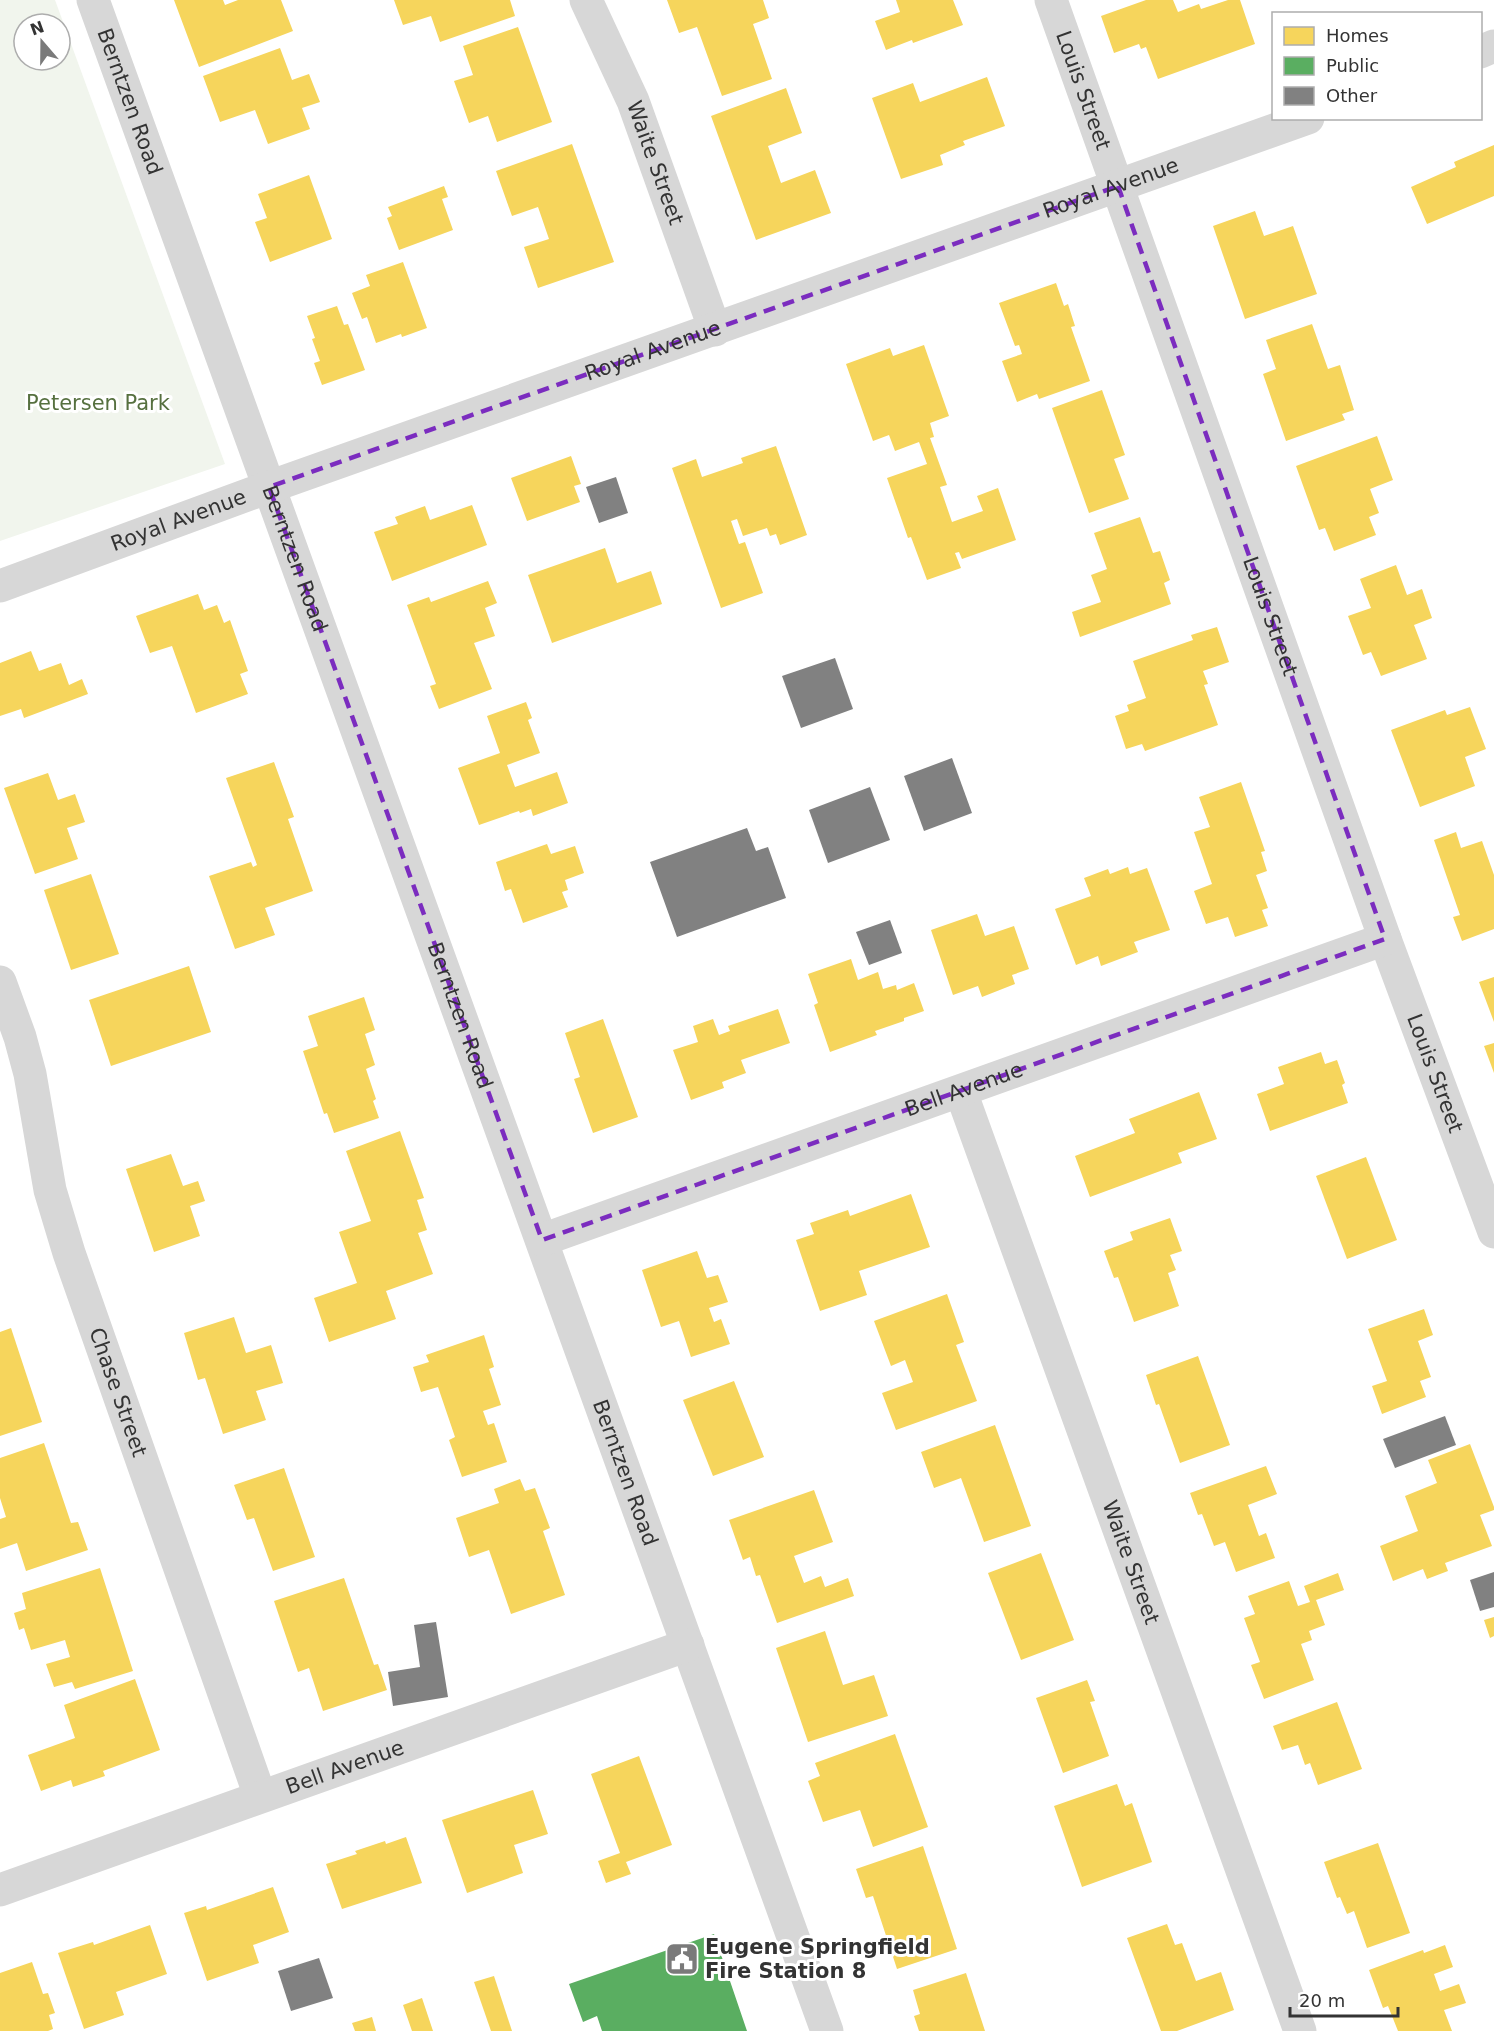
<svg xmlns="http://www.w3.org/2000/svg" width="1494" height="2031" font-family="'DejaVu Sans',sans-serif">
<style>
.green{fill:#f1f5ed;fill-rule:evenodd}
.homes{fill:#f6d55c}
.public{fill:#5aae61}
.building{fill:#818181}
.lines{fill:none;stroke-linecap:round;stroke-linejoin:round}
.minor{stroke:#d7d7d7;stroke-width:33}
.tertiary{stroke:#d7d7d7;stroke-width:33}
.marked{fill:none;stroke:#7b2cbf;stroke-width:4.5;stroke-dasharray:12 8;stroke-linejoin:round}
.labels{text-anchor:middle;dominant-baseline:central;stroke-width:6;stroke-linejoin:round;paint-order:stroke}
.street-label{font-size:21px;fill:#333;stroke:#fff}
.park-label{font-size:21px;fill:#56703f;stroke:#fff}
.poi-label{font-size:21px;font-weight:bold;fill:#333;stroke:#fff;text-anchor:start}
</style>
<rect width="100%" height="100%" fill="#fff"/>
<!-- green -->
<path class="green" d="M0 0H55L225 464 0 541ZM24 24H60V60H24Z"/>
<!-- homes -->
<g class="homes">
<path d="M174 0H223L225 5 238 0H281L293 31 199 67Z"/>
<path d="M394 0H510L515 16 440 42 431 16 403 25Z"/>
<path d="M667 0H763L769 18 753 24 772 79 722 96 697 27 679 33Z"/>
<path d="M896 0H953L963 25 913 43 912 40 886 50 875 21 900 12Z"/>
<path d="M1146 0H1173L1178 12 1199 4 1201 9 1228 0H1240L1255 44 1158 79 1146 47 1141 49 1139 44 1114 53 1101 16Z"/>
<path d="M518 27 552 122 497 142 488 116 469 123 454 81 473 75 463 46Z"/>
<path d="M280 48 292 80 309 74 320 102 302 108 310 129 268 144 255 110 220 122 203 76Z"/>
<path d="M987 77 1005 126 963 141 965 145 940 155 943 165 901 179 872 98 913 83 920 102Z"/>
<path d="M786 88 802 133 768 146 781 183 815 170 831 213 756 240 711 116Z"/>
<path d="M572 144 614 262 538 288 524 247 549 239 538 207 512 216 496 171Z"/>
<path d="M1494 145V196L1427 224 1411 187 1456 167 1454 162Z"/>
<path d="M309 175 332 239 270 262 255 222 267 218 258 194Z"/>
<path d="M444 186 448 197 442 199 453 230 399 250 387 218 392 216 388 207Z"/>
<path d="M1255 211 1264 236 1293 226 1317 294 1245 319 1213 226Z"/>
<path d="M403 262 427 328 402 337 401 334 376 343 367 317 362 319 352 293 370 286 366 275Z"/>
<path d="M1056 283 1064 306 1068 304 1075 326 1071 327 1090 381 1039 399 1037 394 1017 402 1002 361 1022 354 1019 345 1015 346 999 303Z"/>
<path d="M337 306 344 325 348 324 365 370 322 385 314 363 320 361 312 339 315 338 307 316Z"/>
<path d="M1312 324 1328 369 1340 365 1354 410 1342 414 1345 420 1286 441 1263 374 1276 369 1266 340Z"/>
<path d="M924 345 949 416 930 423 934 437 930 438 947 485 940 487 952 522 983 511 977 496 998 488 1016 540 962 559 959 552 955 553 961 568 927 580 911 537 908 538 887 478 927 464 919 442 895 451 889 435 873 441 846 364 890 348 893 356Z"/>
<path d="M1102 390 1125 455 1114 459 1129 499 1089 513 1052 408Z"/>
<path d="M1377 436 1393 480 1370 489 1379 513 1369 517 1376 535 1334 551 1325 528 1319 530 1296 466Z"/>
<path d="M776 446 807 535 780 545 776 534 770 536 767 528 743 536 737 519 731 521 739 544 745 542 763 593 721 608 672 468 696 459 702 477 743 463 741 458Z"/>
<path d="M571 456 581 484 574 486 580 502 527 521 511 478Z"/>
<path d="M472 505 487 545 392 581 374 532 398 524 395 517 425 506 430 520Z"/>
<path d="M1140 517 1153 553 1160 551 1170 580 1164 583 1171 604 1080 637 1072 612 1101 602 1091 575 1107 569 1094 533Z"/>
<path d="M605 548 617 583 651 571 662 604 552 643 528 575Z"/>
<path d="M1396 565 1407 595 1422 589 1432 618 1414 625 1427 659 1381 676 1371 652 1363 655 1348 616 1371 608 1360 579Z"/>
<path d="M488 581 497 603 485 608 495 636 474 643 492 689 439 709 430 686 436 684 407 605 429 597 431 602Z"/>
<path d="M198 594 204 610 217 605 224 623 230 620 248 671 240 674 248 694 196 713 172 646 150 653 136 616Z"/>
<path d="M1217 627 1229 662 1203 671 1208 684 1204 685 1218 725 1145 751 1142 744 1126 749 1115 716 1129 711 1127 705 1146 698 1133 661 1193 640 1191 635Z"/>
<path d="M31 651 39 671 61 663 69 685 82 679 88 694 24 718 21 709 0 716V663Z"/>
<path d="M526 702 532 718 528 720 540 753 507 765 515 787 557 772 568 803 533 816 531 809 520 813 519 811 479 825 458 768 500 753 487 716Z"/>
<path d="M1470 707 1486 749 1465 757 1475 786 1420 807 1391 730 1445 710 1447 715Z"/>
<path d="M274 762 294 817 288 819 313 891 265 908 275 935 235 949 209 876 251 862 253 867 257 865 226 778Z"/>
<path d="M48 773 58 800 75 794 85 822 67 828 78 859 35 874 4 788Z"/>
<path d="M1241 782 1265 851 1261 852 1267 871 1256 875 1268 908 1262 910 1268 926 1235 937 1228 917 1206 924 1194 891 1212 884 1194 832 1210 827 1199 797Z"/>
<path d="M1456 832 1461 848 1482 841 1494 875V929L1462 941 1453 917 1460 915 1434 840Z"/>
<path d="M547 844 551 854 575 846 584 873 565 880 568 890 562 892 568 907 523 923 511 889 505 891 496 862Z"/>
<path d="M1128 867 1130 874 1147 868 1170 930 1134 942 1138 952 1101 966 1098 956 1076 965 1055 909 1091 896 1084 878 1108 869 1110 874Z"/>
<path d="M91 874 119 954 71 970 44 890Z"/>
<path d="M977 914 985 936 1014 926 1029 969 1012 975 1015 984 982 997 978 986 953 995 931 930Z"/>
<path d="M851 959 858 980 878 972 883 989 896 985 897 990 914 983 924 1011 904 1018V1021L875 1031 877 1035 830 1052 814 1005 818 1003 808 974Z"/>
<path d="M189 966 211 1032 111 1066 89 1000Z"/>
<path d="M1494 977V1022L1479 982Z"/>
<path d="M364 997 375 1030 365 1034 375 1065 366 1069 376 1099 373 1101 379 1118 334 1133 327 1113 324 1114 303 1051 318 1046 308 1016Z"/>
<path d="M778 1009 790 1043 741 1060 746 1073 722 1082 724 1088 691 1100 673 1050 698 1042 693 1026 713 1019 719 1035 730 1031 728 1026Z"/>
<path d="M603 1019 638 1117 593 1133 574 1079 580 1077 565 1033Z"/>
<path d="M1494 1043V1073L1484 1046Z"/>
<path d="M1321 1052 1325 1064 1337 1060 1345 1083 1342 1085 1348 1103 1270 1131 1257 1094 1284 1084 1278 1067Z"/>
<path d="M1199 1092 1217 1139 1178 1153 1182 1163 1090 1197 1075 1156 1135 1133 1129 1119Z"/>
<path d="M400 1131 424 1198 417 1200 427 1230 418 1233 433 1274 386 1291 396 1319 329 1342 314 1298 357 1283 339 1232 371 1221 346 1151Z"/>
<path d="M171 1154 183 1186 198 1181 205 1201 190 1206 200 1236 154 1252 126 1169Z"/>
<path d="M1366 1157 1397 1240 1347 1259 1316 1176Z"/>
<path d="M911 1194 930 1247 859 1271 867 1295 820 1311 796 1240 814 1234 810 1223 848 1210 850 1216Z"/>
<path d="M1170 1218 1182 1251 1170 1255 1176 1270 1168 1273 1179 1306 1134 1322 1118 1277 1114 1278 1104 1251 1133 1240 1130 1232Z"/>
<path d="M697 1251 707 1278 718 1275 728 1302 709 1308 714 1322 721 1319 730 1344 691 1357 679 1321 661 1327 642 1270Z"/>
<path d="M947 1294 964 1342 956 1345 977 1401 896 1430 882 1393 913 1382 905 1360 891 1366 874 1321Z"/>
<path d="M1424 1309 1433 1335 1418 1341 1431 1377 1420 1381 1426 1397 1382 1414 1372 1386 1387 1381 1368 1329Z"/>
<path d="M234 1317 246 1353 271 1345 283 1383 256 1391 266 1420 223 1434 205 1378 198 1380 184 1333Z"/>
<path d="M11 1328 42 1422 0 1436V1332Z"/>
<path d="M484 1335 494 1367 489 1369 501 1405 483 1411 488 1425 494 1423 507 1462 462 1477 449 1440 455 1437 438 1387 421 1392 413 1367 429 1362 426 1355Z"/>
<path d="M1198 1356 1230 1445 1180 1463 1159 1404 1156 1405 1146 1375Z"/>
<path d="M734 1381 764 1457 713 1476 683 1400Z"/>
<path d="M995 1425 1031 1526 984 1542 961 1478 934 1488 921 1452Z"/>
<path d="M44 1443 71 1523 78 1522 88 1550 26 1571 17 1543 0 1549V1519L6 1517 0 1498V1458Z"/>
<path d="M1470 1444 1494 1507V1510L1480 1515 1492 1546 1445 1563 1448 1571 1427 1579 1423 1569 1393 1581 1380 1546 1418 1531 1405 1496 1437 1483 1428 1460Z"/>
<path d="M1266 1466 1277 1494 1248 1505 1259 1536 1266 1533 1275 1558 1236 1572 1225 1542 1214 1546 1202 1514 1198 1515 1190 1493Z"/>
<path d="M284 1468 315 1557 273 1571 254 1518 247 1520 234 1485Z"/>
<path d="M520 1479 525 1491 535 1488 550 1528 543 1531 565 1595 511 1614 489 1550 469 1557 456 1518 499 1503 494 1489Z"/>
<path d="M814 1490 833 1542 794 1556 804 1583 821 1576 825 1587 848 1578 854 1596 777 1623 760 1575 756 1576 750 1557 743 1560 729 1520Z"/>
<path d="M1041 1553 1074 1640 1021 1660 988 1573Z"/>
<path d="M100 1568 133 1671 75 1689 72 1682 54 1687 46 1664 70 1657 65 1640 31 1650 24 1628 19 1630 14 1613 26 1609 22 1593Z"/>
<path d="M1338 1573 1344 1590 1316 1600 1325 1625 1309 1631 1312 1640 1301 1644 1314 1680 1264 1699 1251 1665 1260 1662 1244 1618 1255 1614 1248 1596 1289 1581 1298 1606 1310 1602 1304 1586Z"/>
<path d="M344 1578 374 1665 378 1664 387 1690 323 1711 309 1668 298 1672 274 1601Z"/>
<path d="M1494 1617V1636L1490 1638 1484 1620Z"/>
<path d="M825 1631 843 1685 874 1675 888 1716 808 1742 776 1648Z"/>
<path d="M135 1679 160 1750 103 1771 105 1776 73 1787 71 1780 41 1791 28 1755 75 1738 64 1705Z"/>
<path d="M1087 1680 1095 1701 1090 1702 1109 1756 1063 1773 1036 1698Z"/>
<path d="M1337 1702 1362 1769 1318 1785 1310 1763 1305 1765 1298 1745 1282 1750 1273 1726Z"/>
<path d="M895 1734 928 1827 873 1847 860 1810 823 1822 808 1781 820 1776 815 1763Z"/>
<path d="M639 1756 672 1845 626 1862 631 1874 606 1883 598 1861 620 1853 591 1774Z"/>
<path d="M1117 1784 1125 1806 1132 1803 1152 1862 1082 1887 1054 1806Z"/>
<path d="M533 1790 548 1834 514 1845 523 1873 467 1893 442 1820Z"/>
<path d="M406 1837 422 1883 342 1909 326 1864 357 1854 355 1851 385 1841 386 1844Z"/>
<path d="M1378 1843 1410 1933 1367 1948 1354 1911 1347 1914 1340 1897 1337 1898 1324 1862Z"/>
<path d="M923 1846 957 1949 897 1969 873 1896 866 1898 856 1869Z"/>
<path d="M273 1887 289 1932 253 1945 259 1963 207 1981 184 1913 206 1906 207 1910Z"/>
<path d="M1167 1924 1175 1945 1182 1943 1196 1981 1221 1972 1234 2010 1177 2031H1161L1127 1938Z"/>
<path d="M150 1925 167 1974 116 1992 124 2015 84 2029 58 1953 93 1942 94 1945Z"/>
<path d="M1445 1945 1453 1967 1434 1974 1440 1991 1459 1984 1466 2003 1444 2010 1452 2031H1398L1388 2006 1383 2008 1369 1970 1423 1950 1424 1953Z"/>
<path d="M32 1962 43 1994 48 1993 55 2013 49 2015 53 2029 48 2031H0V1973Z"/>
<path d="M966 1973 985 2031H919L914 2016 920 2014 913 1990Z"/>
<path d="M494 1976 512 2031H491L474 1982Z"/>
<path d="M422 1998 433 2031H412L403 2005Z"/>
<path d="M372 2017 376 2031H355L352 2023Z"/>
</g>
<!-- public -->
<path class="public" d="M714 1934 747 2031H602L597 2016 583 2022 569 1984Z"/>
<!-- building -->
<g class="building">
<path d="M616 477 628 513 599 523 586 487Z"/>
<path d="M835 658 853 709 801 728 782 676Z"/>
<path d="M952 758 972 813 924 831 904 776Z"/>
<path d="M870 787 890 840 828 863 809 810Z"/>
<path d="M747 828 756 851 768 847 786 898 677 937 650 862Z"/>
<path d="M890 920 902 953 869 965 856 932Z"/>
<path d="M1445 1416 1456 1445 1395 1468 1383 1439Z"/>
<path d="M1494 1572V1607L1480 1611 1470 1580Z"/>
<path d="M436 1622 448 1697 393 1706 388 1672 420 1667 414 1625Z"/>
<path d="M319 1958 333 1998 291 2011 278 1971Z"/>
</g>
<g class="lines">
<!-- minor -->
<g class="minor">
<path id="s1" d="M586 0 633 101 715 330"/>
<path id="s2" d="M1051 0 1385 939 1494 1232"/>
<path id="s3" d="M269 487 827 2031"/>
<path id="s4" d="M0 982 20 1037 30 1074 50 1190 69 1253 260 1796"/>
<path id="s5" d="M961 1092 1300 2031"/>
<path id="s6" d="M542 1240 1385 939"/>
<path id="s7" d="M0 1890 688 1645"/>
</g>
<!-- tertiary -->
<g class="tertiary">
<path id="s8" d="M93 0 269 487"/>
<path d="M1480 52 1494 46"/>
<path id="s9" d="M0 586 269 487 1308 118"/>
</g>
</g>
<!-- marked area -->
<path class="marked" d="M1118 186 1385 939 542 1240 269 487Z"/>
<!-- icons -->
<defs>
<symbol id="civic-square" viewBox="-11 -11 22 22"><rect x="-9" y="-9" width="18" height="18" rx="4" fill="#7a7a7a" stroke="#fff"/><path d="M-.6-6.5H3V-4.5H.6V-3L4-1V1h2V6H-6V1h2V-1L-.6-3ZM-1.2 2.5V6h2.4V2.5Z" fill="#fff"/></symbol>
</defs>
<g fill-rule="evenodd">
<use href="#civic-square" x="663" y="1940" width="38" height="38"/>
</g>
<g class="labels">
<!-- street labels -->
<g class="street-label">
<text stroke="none"><textPath href="#s2" startOffset="96">Louis Street</textPath></text>
<text stroke="none"><textPath href="#s8" startOffset="108">Berntzen Road</textPath></text>
<text stroke="none"><textPath href="#s1" startOffset="177">Waite Street</textPath></text>
<text stroke="none"><textPath href="#s9" startOffset="1180">Royal Avenue</textPath></text>
<text stroke="none"><textPath href="#s9" startOffset="694">Royal Avenue</textPath></text>
<text stroke="none"><textPath href="#s9" startOffset="190">Royal Avenue</textPath></text>
<text stroke="none"><textPath href="#s3" startOffset="76">Berntzen Road</textPath></text>
<text stroke="none"><textPath href="#s2" startOffset="654">Louis Street</textPath></text>
<text stroke="none"><textPath href="#s3" startOffset="562">Berntzen Road</textPath></text>
<text stroke="none"><textPath href="#s2" startOffset="1140">Louis Street</textPath></text>
<text stroke="none"><textPath href="#s6" startOffset="448">Bell Avenue</textPath></text>
<text stroke="none"><textPath href="#s4" startOffset="428">Chase Street</textPath></text>
<text stroke="none"><textPath href="#s3" startOffset="1048">Berntzen Road</textPath></text>
<text stroke="none"><textPath href="#s5" startOffset="500">Waite Street</textPath></text>
<text stroke="none"><textPath href="#s7" startOffset="366">Bell Avenue</textPath></text>
</g>
<!-- park labels -->
<g class="park-label">
<text x="98" y="403">Petersen Park</text>
</g>
<!-- poi labels -->
<g class="poi-label">
<text x="705" y="1947">Eugene Springfield<tspan x="705" dy="24">Fire Station 8</tspan></text>
</g>
</g>
<!-- legend -->
<rect x="1272" y="12" width="210" height="108" fill="#ffffff" stroke="#adadad" stroke-width="1.5"/>
<rect x="1284" y="27" width="30" height="18" fill="#f6d55c" stroke="#adadad" stroke-width="1.5"/>
<text x="1326" y="42" font-size="18" fill="#333333">Homes</text>
<rect x="1284" y="57" width="30" height="18" fill="#5aae61" stroke="#adadad" stroke-width="1.5"/>
<text x="1326" y="72" font-size="18" fill="#333333">Public</text>
<rect x="1284" y="87" width="30" height="18" fill="#818181" stroke="#adadad" stroke-width="1.5"/>
<text x="1326" y="102" font-size="18" fill="#333333">Other</text>
<!-- north arrow -->
<g transform="translate(42 42) rotate(340)"><circle r="28" fill="#ffffff" stroke="#adadad" stroke-width="1.5"/>
<path d="M0-4.5L10 22L0 15L-10 22Z" fill="#7a7a7a"/>
<text y="-9" font-size="16" font-weight="bold" text-anchor="middle" fill="#333333">N</text>
</g>
<!-- scale -->
<path d="M1290 2007v9h108v-9" fill="none" stroke="#333333" stroke-width="3"/>
<text x="1299" y="2007" font-size="18" fill="#333333" stroke="#ffffff" stroke-width="4.5" paint-order="stroke">20 m</text>
</svg>
